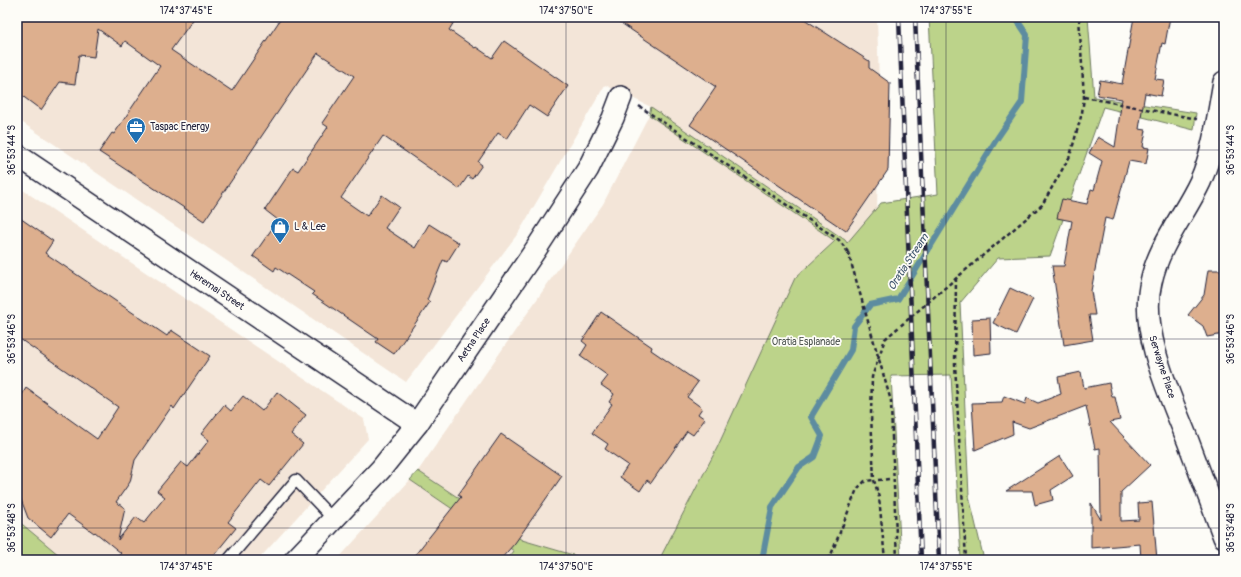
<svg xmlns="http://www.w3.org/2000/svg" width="1241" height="577" font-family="Pangolin,sans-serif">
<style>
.built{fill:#f3e5d8}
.green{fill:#bcd38a;stroke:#6f7a62}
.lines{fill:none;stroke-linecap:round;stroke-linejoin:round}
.stream{stroke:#5d8ca0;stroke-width:6}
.building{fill:#ddaf8e;stroke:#22223b}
.lane-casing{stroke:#22223b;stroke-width:13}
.street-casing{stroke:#22223b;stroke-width:24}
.path{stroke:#22223b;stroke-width:2.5;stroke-dasharray:4 3;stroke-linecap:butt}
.lane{stroke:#fdfcf7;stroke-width:10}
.street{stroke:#fdfcf7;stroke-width:21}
.rail-casing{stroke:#22223b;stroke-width:4.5}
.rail{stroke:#fdfcf7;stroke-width:3;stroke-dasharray:9;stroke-linecap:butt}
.path-bridge{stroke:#22223b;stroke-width:2.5;stroke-dasharray:4 3;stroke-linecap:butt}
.ticks{fill:none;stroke:#22223b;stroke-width:1;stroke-opacity:0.45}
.labels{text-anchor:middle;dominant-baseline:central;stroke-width:3.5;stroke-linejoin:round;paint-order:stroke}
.poi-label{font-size:10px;fill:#22223b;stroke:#fdfcf7;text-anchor:start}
.street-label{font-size:10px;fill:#22223b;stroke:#fdfcf7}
.park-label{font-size:10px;fill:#505753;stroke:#fdfcf7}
.water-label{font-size:11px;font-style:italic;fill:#40576e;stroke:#fdfcf7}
.neatline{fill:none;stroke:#22223b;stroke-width:1.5}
.ticks-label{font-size:10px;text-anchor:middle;fill:#22223b}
</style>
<rect width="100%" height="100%" fill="#fdfcf7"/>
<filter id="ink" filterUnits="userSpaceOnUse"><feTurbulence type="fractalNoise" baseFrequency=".025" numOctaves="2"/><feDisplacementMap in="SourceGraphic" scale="8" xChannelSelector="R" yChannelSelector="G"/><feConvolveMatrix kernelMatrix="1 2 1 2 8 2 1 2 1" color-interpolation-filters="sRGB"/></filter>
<g filter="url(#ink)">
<!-- built -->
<g class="built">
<path d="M17 17H877L879 85 877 213 851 249 845 240 651 107 605 85 519 232 406 382 17 119Z"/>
<path d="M649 115 835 241 818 259 659 560H590L522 540 418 471 603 204Z"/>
<path d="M17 186 364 419 368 439 258 560H65L17 520Z"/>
<path d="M410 480 515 551 507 560H337Z"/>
</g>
<!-- green -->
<g class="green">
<path d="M929 17H1088L1094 97 1196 113 1194 130 1103 107 1050 256 998 258 960 303 969 496 984 560H961L951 375 891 376 901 560H659L717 448 795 278 835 241 649 115 651 107 845 240 847 243 881 203 938 194Z"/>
<path d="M418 471 522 540 590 560H507L514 551 410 480Z"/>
<path d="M17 520 65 560H17Z"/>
</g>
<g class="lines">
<!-- stream -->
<path class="stream" d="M762 560 772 507 799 467 814 457 822 436 811 417 851 350 854 326 870 305 898 299 996 140 1022 102 1027 35 1015 17"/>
</g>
<!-- building -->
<g class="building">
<path d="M23 17H195L171 50 232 91 282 17H457L449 30 475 48 476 47 492 58 504 41 568 86 547 117 529 105 507 139 498 133 478 162 482 165 472 179 468 176 459 189 383 136 341 198 367 216 382 195 399 207 385 228 415 248 429 224 459 243 447 262 443 260 427 300 430 302 394 354 376 342 378 339 312 294 314 292 276 267 274 271 253 256 278 220 265 210 293 168 298 171 328 127 322 123 354 76 318 53 204 221 99 152 112 133 114 134 160 66 125 41 122 46 98 29 94 57 79 55 75 84 60 82 41 110 17 92V20Z"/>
<path d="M612 17H801L869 61V68L890 83 888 170 846 231 690 125 716 87Z"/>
<path d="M1134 17H1170L1165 44 1162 43 1155 79 1164 80 1161 96 1145 93 1139 129 1146 130 1143 147 1149 148 1146 164 1129 161 1113 220 1105 218 1091 291 1095 315H1089L1093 340 1064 345 1052 266H1064L1072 221 1057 218 1062 199 1087 204 1091 189 1094 190 1102 161 1089 153 1098 137 1115 147 1122 99 1097 95 1100 80 1122 84Z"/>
<path d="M17 216 53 241 45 253 167 336 171 330 210 356 174 409 172 406 135 460 130 482 116 502 125 508 118 540 136 517 144 523 165 497 157 491 181 462 188 467 209 440 201 434 224 405 231 411 243 396 262 411 277 392 306 415 291 434 303 444 269 486 261 480 228 522 236 528 210 560H115L121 553 95 532 94 533 68 514 51 537 28 518 17 489V403L26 388 97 439 118 407 17 337Z"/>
<path d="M1208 270H1224V334L1207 337 1203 326 1188 315 1204 295Z"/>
<path d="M1010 288 1033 299 1016 334 993 323Z"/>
<path d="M601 312 652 347 651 350 698 382 687 397 702 408 698 414 705 419 693 435 687 431 651 483 647 480 640 491 620 477 628 465 605 449 608 444 592 433 612 404 609 402 614 394 601 385 608 376 580 356 587 345 582 341Z"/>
<path d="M990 318 991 353 973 355 972 319Z"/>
<path d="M1081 372 1084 388 1109 383 1112 397H1115L1120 420 1110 422 1150 465 1121 492V521L1139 520 1138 503 1152 502 1157 560H1141L1140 544 1091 548V503L1101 520 1100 448 1095 449 1086 406 1029 428 1012 422 1013 434 975 450 972 403 1002 402 1004 396 1025 404 1027 398 1038 403 1061 394 1058 377Z"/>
<path d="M501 434 562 476 515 543 500 560H411L461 497 458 495Z"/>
<path d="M1060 456 1073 476 1051 490 1053 500 1035 505 1032 491H1006Z"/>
</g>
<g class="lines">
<defs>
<path id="lane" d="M228 560 296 480 333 519"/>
<g id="street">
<path d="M1224 82C1218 115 1214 151 1200 182 1184 216 1159 244 1151 282 1139 331 1170 395 1188 441 1200 473 1212 505 1224 537"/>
<path d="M17 155 417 424"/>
<path d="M295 560 381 469 417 424 536 249 588 169 613 118 621 97"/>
</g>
</defs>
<!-- lane casing -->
<use href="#lane" class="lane-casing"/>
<!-- street casing -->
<use href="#street" class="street-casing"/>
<!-- path -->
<g class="path">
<path d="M1084 97 1197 119"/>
<path d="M639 106 839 240 848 252"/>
<path d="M956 278 955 364 966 560"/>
<path d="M892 437 897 560"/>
<path d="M878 480 890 479"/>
<path d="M829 560 857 489 865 481 874 480"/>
<path d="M885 560 879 497 874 480 871 415 872 377 885 339 1042 205 1070 156 1082 113 1084 97 1079 17"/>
</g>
<!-- lane -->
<use href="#lane" class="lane"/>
<!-- street -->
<use href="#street" class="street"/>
<defs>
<g id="rail">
<path d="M899 17 921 560"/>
<path d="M915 17 939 560"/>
</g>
</defs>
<!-- rail casing -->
<use href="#rail" class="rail-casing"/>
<!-- rail -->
<use href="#rail" class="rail"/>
<!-- path-bridge -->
<path class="path-bridge" d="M848 252 891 401 892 437"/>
</g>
</g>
<!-- ticks -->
<path class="ticks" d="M186 17V560M566 17V560M946 17V560M17 150H1224M17 339H1224M17 528H1224"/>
<!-- icons -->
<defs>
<symbol id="office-pin" viewBox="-11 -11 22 30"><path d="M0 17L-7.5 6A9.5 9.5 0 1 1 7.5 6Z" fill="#1f6fb2" stroke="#fdfcf7"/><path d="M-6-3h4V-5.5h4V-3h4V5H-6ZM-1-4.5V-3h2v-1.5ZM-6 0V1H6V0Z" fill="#fff"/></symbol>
<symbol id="shop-pin" viewBox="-11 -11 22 30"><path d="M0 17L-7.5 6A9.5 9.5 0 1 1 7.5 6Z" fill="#1f6fb2" stroke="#fdfcf7"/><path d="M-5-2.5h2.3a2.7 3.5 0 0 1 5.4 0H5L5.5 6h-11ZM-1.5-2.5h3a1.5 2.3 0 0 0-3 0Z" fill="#fff"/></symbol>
</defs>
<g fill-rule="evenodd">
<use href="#office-pin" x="125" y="116" width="22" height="30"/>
<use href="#shop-pin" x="269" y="216" width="22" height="30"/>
</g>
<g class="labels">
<!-- poi labels -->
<g class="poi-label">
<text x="150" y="127">Taspac Energy</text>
<text x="294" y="227">L &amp; Lee</text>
</g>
<!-- street labels -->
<g class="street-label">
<text transform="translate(217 290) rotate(34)">Heremai Street</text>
<text transform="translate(474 340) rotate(-56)">Aetna Place</text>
<text transform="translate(1162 367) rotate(72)">Serwayne Place</text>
</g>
<!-- park labels -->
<g class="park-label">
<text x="806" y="342">Oratia Esplanade</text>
</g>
<!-- water labels -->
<g class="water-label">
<text transform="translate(908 262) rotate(-57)">Oratia Stream</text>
</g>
</g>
<!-- margin -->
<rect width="1241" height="577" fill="none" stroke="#fdfcf7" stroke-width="44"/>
<rect x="22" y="22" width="1197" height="533" class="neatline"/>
<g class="ticks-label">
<text x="186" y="14">174°37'45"E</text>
<text x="566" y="14">174°37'50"E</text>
<text x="946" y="14">174°37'55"E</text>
<text transform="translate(11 150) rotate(-90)" y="4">36°53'44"S</text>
<text transform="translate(1230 150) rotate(-90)" y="4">36°53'44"S</text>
<text transform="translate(11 339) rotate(-90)" y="4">36°53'46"S</text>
<text transform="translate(1230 339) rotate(-90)" y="4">36°53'46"S</text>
<text transform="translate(11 528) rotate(-90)" y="4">36°53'48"S</text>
<text transform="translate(1230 528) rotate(-90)" y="4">36°53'48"S</text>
<text x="186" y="570">174°37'45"E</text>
<text x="566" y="570">174°37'50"E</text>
<text x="946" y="570">174°37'55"E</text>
</g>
</svg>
